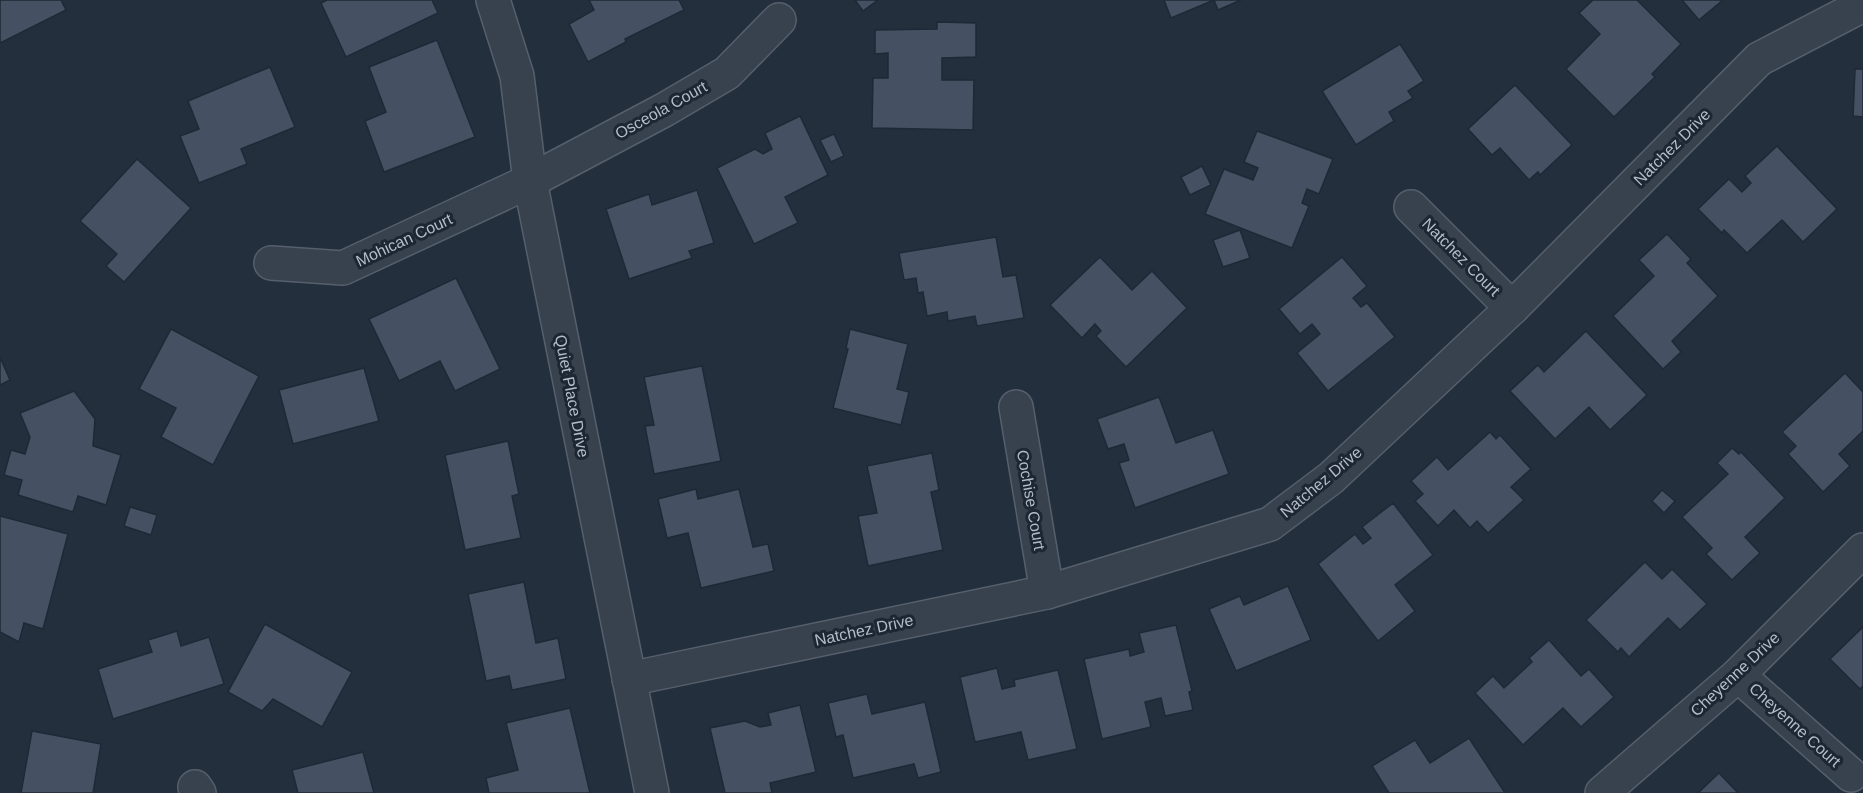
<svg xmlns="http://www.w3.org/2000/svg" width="1863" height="793" font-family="Helvetica,sans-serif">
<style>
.building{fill:#455162;stroke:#1f2835;stroke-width:1.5}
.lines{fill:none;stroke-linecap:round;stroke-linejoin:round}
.minor-casing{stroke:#565f6c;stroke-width:36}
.minor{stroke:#38414e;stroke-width:33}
.labels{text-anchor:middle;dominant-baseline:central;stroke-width:6;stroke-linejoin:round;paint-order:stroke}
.street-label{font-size:16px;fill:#b4bcc9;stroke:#1d2633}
</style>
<rect width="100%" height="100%" fill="#242f3e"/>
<!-- building -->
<g class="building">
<path d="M0 0H61L66 10 0 43Z"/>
<path d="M327 0H432L438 13 346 57 321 3Z"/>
<path d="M589 0H679L684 10 625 39 626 42 588 62 569 24 594 10Z"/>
<path d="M855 0H878L863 11Z"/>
<path d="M1164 0H1214L1171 18Z"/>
<path d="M1214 0H1241L1218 10Z"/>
<path d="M1593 0H1637L1681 44 1652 74 1655 77 1614 117 1566 69 1600 34 1579 13Z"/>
<path d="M1682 0H1723L1699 20Z"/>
<path d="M937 22 976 23V57L942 58V80H974L973 130 872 128 873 78H888V53L875 54V30L937 29Z"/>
<path d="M437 40 475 137 384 172 365 121 386 112 369 67Z"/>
<path d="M1400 44 1424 81 1408 91 1413 98 1389 112 1394 121 1356 145 1322 91Z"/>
<path d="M270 67 295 127 241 149 247 164 199 183 180 136 199 129 188 101Z"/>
<path d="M1855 69H1863V117L1853 116Z"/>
<path d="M1515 85 1572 145 1540 175 1538 172 1529 180 1500 148 1492 155 1468 129Z"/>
<path d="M800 116 828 175 785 197 798 223 754 244 717 168 755 149 763 154 772 149 765 133Z"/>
<path d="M1257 131 1333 159 1319 194 1307 189 1302 203 1309 206 1292 248 1205 214 1224 169 1253 180 1258 168 1244 162Z"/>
<path d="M834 134 844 156 831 162 820 140Z"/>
<path d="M1777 146 1837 209 1803 242 1782 220 1747 253 1724 230 1722 233 1698 209 1729 179 1742 192 1751 183 1745 176Z"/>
<path d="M137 159 191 208 124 282 106 266 117 254 80 221Z"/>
<path d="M1202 166 1211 185 1190 195 1181 177Z"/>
<path d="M697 190 714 243 689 251 692 258 629 279 606 209 649 194 652 205Z"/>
<path d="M1240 230 1250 258 1223 267 1213 240Z"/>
<path d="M1667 234 1691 259 1687 263 1718 296 1672 341 1681 352 1663 369 1613 316 1654 276 1639 260Z"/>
<path d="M996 237 1003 277 1016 275 1024 318 977 326 975 316 948 321 947 312 927 316 923 292 918 293 916 278 904 280 899 253Z"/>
<path d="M1100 257 1132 290 1152 271 1187 308 1126 367 1096 336 1101 331 1095 324 1082 338 1050 305Z"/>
<path d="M1342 257 1367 286 1353 298 1361 307 1367 303 1395 337 1328 391 1297 353 1320 334 1312 324 1300 334 1279 309Z"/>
<path d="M456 278 500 369 455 391 440 361 399 381 369 319Z"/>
<path d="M171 329 259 376 213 465 161 437 176 408 139 389Z"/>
<path d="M850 329 908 344 897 389 909 392 901 425 833 408 848 349 846 348Z"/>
<path d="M1586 331 1647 395 1610 430 1589 407 1555 439 1510 391 1538 365 1544 372Z"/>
<path d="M0 357 10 380 0 385Z"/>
<path d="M702 366 721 461 654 474 645 426 654 425 644 377Z"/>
<path d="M364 368 379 421 293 444 279 390Z"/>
<path d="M1845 373 1863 392V431L1839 454 1850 466 1823 492 1788 454 1796 446 1782 432Z"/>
<path d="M74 391 95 419 93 446 121 455 106 505 78 496 73 512 18 495 22 480 4 475 11 450 25 454 30 437 20 413Z"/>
<path d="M1159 397 1176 443 1213 430 1229 474 1135 508 1119 463 1129 460 1124 444 1108 449 1097 419Z"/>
<path d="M1490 432 1496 439 1500 435 1531 469 1511 487 1524 500 1488 533 1477 521 1470 528 1454 510 1438 526 1415 501 1423 494 1411 481 1437 457 1448 470Z"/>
<path d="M508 441 519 494 512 496 521 538 465 550 445 455Z"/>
<path d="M1732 448 1739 454 1741 452 1785 498 1745 537 1760 553 1732 580 1706 554 1712 548 1682 517 1728 474 1717 463Z"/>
<path d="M932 453 939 490 931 492 943 550 868 566 858 516 877 513 867 466Z"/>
<path d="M696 489 698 499 739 489 753 547 768 544 774 571 701 588 688 533 667 538 658 499Z"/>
<path d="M1662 490 1675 501 1664 513 1652 501Z"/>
<path d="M1393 503 1433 555 1395 585 1415 611 1378 641 1318 564 1355 534 1363 544 1371 538 1362 527Z"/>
<path d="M130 507 157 515 151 535 124 526Z"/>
<path d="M0 516 68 534 43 629 24 623 19 642 0 632Z"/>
<path d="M1645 562 1662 579 1672 569 1707 604 1680 630 1668 618 1629 657 1621 648 1618 652 1586 620Z"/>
<path d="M524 582 536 643 558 638 566 679 512 690 509 676 486 681 468 594Z"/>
<path d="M1288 586 1311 640 1236 671 1209 609 1240 596 1244 605Z"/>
<path d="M265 624 352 672 322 727 273 699 262 711 228 692Z"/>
<path d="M1176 625 1192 691 1189 692 1193 710 1165 716 1161 698 1145 702 1151 727 1102 739 1084 659 1129 649 1130 656 1144 652 1139 633Z"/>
<path d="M1863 627V686L1860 689 1830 659Z"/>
<path d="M177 631 181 646 209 637 224 684 113 719 98 669 152 652 148 640Z"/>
<path d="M1549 640 1581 676 1589 669 1614 697 1581 727 1563 708 1523 745 1475 693 1493 676 1504 688 1532 662 1529 658Z"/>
<path d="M997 668 1002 689 1015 686 1014 680 1058 670 1077 749 1028 760 1021 732 975 742 960 677Z"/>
<path d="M867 694 872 714 925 702 941 772 918 778 914 764 853 778 843 735 836 737 828 703Z"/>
<path d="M800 705 816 772 770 783 772 793H725L710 728 745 721 760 727 771 725 768 713Z"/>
<path d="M570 708 590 793H489L486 778 518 770 506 723Z"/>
<path d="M32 731 101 744 93 793H21Z"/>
<path d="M1469 738 1505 793H1389L1372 766 1415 740 1430 763Z"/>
<path d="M363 752 374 793H298L292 770Z"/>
<path d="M1719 773 1738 793H1698Z"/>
</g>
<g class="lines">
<defs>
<g id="minor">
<path d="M493 0 517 76 530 181 652 793"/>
<path d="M1411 207 1512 308"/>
<path d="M271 263 343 268 530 181 664 110 727 73 779 20"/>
<path d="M1016 407 1047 592"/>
<path d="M1738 675 1851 775"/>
<path d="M629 679 1047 592 1270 524 1331 478 1512 308 1759 59 1863 5"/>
<path d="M195 787 199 793"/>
<path d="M1602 793 1738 675 1863 550"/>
</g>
</defs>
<!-- minor casing -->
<use href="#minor" class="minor-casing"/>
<!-- minor -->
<use href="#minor" class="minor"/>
</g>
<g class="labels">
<!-- street labels -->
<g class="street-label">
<text transform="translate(661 110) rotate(-29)">Osceola Court</text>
<text transform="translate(1672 147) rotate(-45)">Natchez Drive</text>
<text transform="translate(404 240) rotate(-25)">Mohican Court</text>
<text transform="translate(1461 257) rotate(45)">Natchez Court</text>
<text transform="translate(572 396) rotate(79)">Quiet Place Drive</text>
<text transform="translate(1321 482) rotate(-40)">Natchez Drive</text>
<text transform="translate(1031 500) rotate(80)">Cochise Court</text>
<text transform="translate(864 630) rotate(-12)">Natchez Drive</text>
<text transform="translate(1735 674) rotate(-43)">Cheyenne Drive</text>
<text transform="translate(1795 725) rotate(42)">Cheyenne Court</text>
</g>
</g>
</svg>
